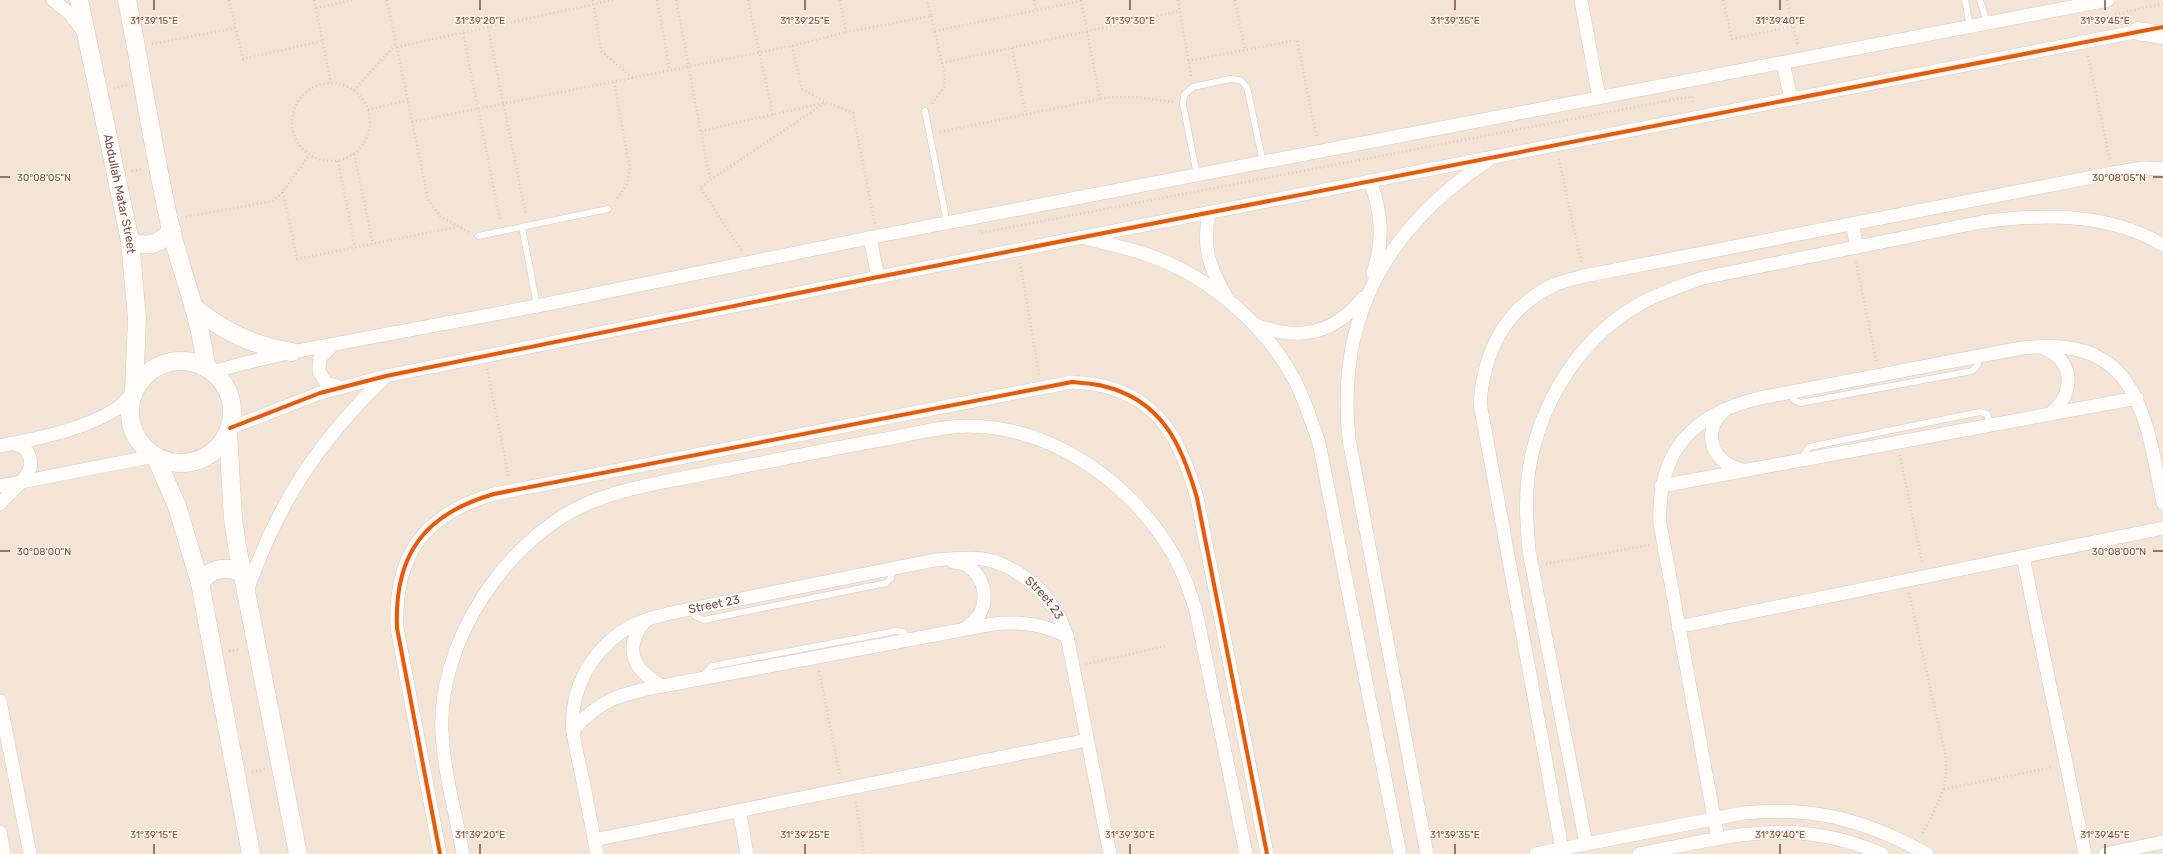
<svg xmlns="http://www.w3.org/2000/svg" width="2163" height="854" font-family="Rubik,sans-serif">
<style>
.residential{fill:#f3e4d6}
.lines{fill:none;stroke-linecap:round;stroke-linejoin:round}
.lane-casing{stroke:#d9ccc5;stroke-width:7}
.street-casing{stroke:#d9ccc5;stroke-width:14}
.secondary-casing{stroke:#d8cac3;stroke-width:19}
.path{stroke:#dacfca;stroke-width:2.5;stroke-dasharray:1 3;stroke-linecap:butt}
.lane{stroke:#fefdfb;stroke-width:6}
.street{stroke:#fefdfb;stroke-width:13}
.secondary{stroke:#fefdfb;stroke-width:18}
.cycleway-casing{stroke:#fff3e8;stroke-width:6}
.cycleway{stroke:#e8590c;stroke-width:4}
.ticks{fill:none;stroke:#775145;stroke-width:1.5}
.labels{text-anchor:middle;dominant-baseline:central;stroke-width:3;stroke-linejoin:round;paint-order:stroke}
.street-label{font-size:12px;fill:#775145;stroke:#fff3e8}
.ticks-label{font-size:10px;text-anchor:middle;fill:#775145;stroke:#fff3e8;stroke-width:3;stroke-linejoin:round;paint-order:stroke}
</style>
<rect width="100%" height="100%" fill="#f7efe7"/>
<!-- residential -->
<rect class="residential" x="0" y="0" width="2163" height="854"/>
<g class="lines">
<defs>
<g id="lane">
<path d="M1965 0 1970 27"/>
<path d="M1980 0 1987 23"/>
<path d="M925 111 947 223"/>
<path d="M1197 175 1183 104 1184 95 1193 87 1230 79 1240 80 1247 87 1263 163"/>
<path d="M522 227 537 306"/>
<path d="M478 236 608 209"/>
<path d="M1793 391 1794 400 1800 403 1972 371 1978 365 1977 356"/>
<path d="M1805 459V453L1809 447 1980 412 1987 414 1990 425"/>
<path d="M693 608 695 616 704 620 886 583 891 578V569"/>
<path d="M706 677V672L712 666 896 631 904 632 907 639"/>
</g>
<g id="street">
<path d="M53 0 70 14 84 33"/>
<path d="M1581 0 1599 98"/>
<path d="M1783 63 1791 99"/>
<path d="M1370 181C1382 213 1384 241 1373 273"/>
<path d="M1209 213C1202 248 1209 267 1227 298"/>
<path d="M1852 224 1857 247"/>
<path d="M870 238 878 277"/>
<path d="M1086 238C1107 244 1128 248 1148 255 1209 276 1265 324 1295 381 1305 401 1312 422 1319 443L1400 854"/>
<path d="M1256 325C1298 341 1333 335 1363 298"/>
<path d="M332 346 320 358 319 371 326 383 339 387"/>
<path d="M2041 347C2075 359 2076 392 2050 414"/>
<path d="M213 372 241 364 292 352 537 306 878 236 2108 0"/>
<path d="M1724 411C1700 433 1713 464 1743 470"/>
<path d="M230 428 320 393 386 376 878 277 2145 30"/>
<path d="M0 446C39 438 84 430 118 408 123 404 128 398 133 393"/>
<path d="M0 486 154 456"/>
<path d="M1661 486 2137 398"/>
<path d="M0 504C10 490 38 475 29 455 26 447 19 445 11 443"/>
<path d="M2023 557 2085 854"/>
<path d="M953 562C958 563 964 563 968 566 985 578 990 602 976 619 973 623 968 626 964 629"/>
<path d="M246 593C279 502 315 445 385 377"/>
<path d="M646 620C622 648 633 670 662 686"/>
<path d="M1678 627 2163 528"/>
<path d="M0 701 30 854"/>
<path d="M573 731C598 699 624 693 662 686L993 624C1021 621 1042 624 1067 636"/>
<path d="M739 810 747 854"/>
<path d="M0 832 4 854"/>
<path d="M1718 839 1660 524C1657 451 1692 414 1760 398L2016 349C2136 331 2145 410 2163 503"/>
<path d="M594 840 1087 740"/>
<path d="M1586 844 1529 551C1527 526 1525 502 1528 478 1536 409 1577 340 1638 305 1659 293 1681 286 1703 278L1981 222C2042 214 2108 212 2163 245"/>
<path d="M1562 849 1480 403C1484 351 1505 308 1554 285 1563 281 1574 279 1584 276L2113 173 2143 168 2163 169"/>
<path d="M440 854 397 628C394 555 424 514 494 494L1072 382C1082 383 1093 383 1103 386 1162 400 1182 445 1197 498L1267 854"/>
<path d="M463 854C456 814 444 774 442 733 437 644 505 540 586 504 613 492 643 486 672 480 705 474 738 467 771 461 811 453 851 445 891 438 916 433 943 426 969 426 1054 427 1131 483 1173 554 1183 572 1190 591 1196 611L1246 854"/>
<path id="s1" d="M597 854C592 828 587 802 582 776 579 762 575 747 573 732 569 692 590 653 623 631 637 621 655 617 671 613L935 560C947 559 959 558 971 558 1006 558 1038 583 1056 611 1061 618 1063 628 1067 636L1110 854"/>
<path d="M1427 854 1349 439C1336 316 1387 228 1487 161"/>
<path d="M1536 854 1743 813C1813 806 1866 820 1927 854"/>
<path d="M1639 854C1728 837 1793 815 1882 854"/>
<path d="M2105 854 2163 842"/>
</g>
<g id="secondary">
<path id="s2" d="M79 0 130 241 137 318 134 391"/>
<path d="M127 0C142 76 154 154 171 230 183 278 201 318 206 368"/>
<path d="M2138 31 2163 35"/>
<path d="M130 241C147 248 159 245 172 230"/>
<path d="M196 309C226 333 255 346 292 352"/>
<circle cx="181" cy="412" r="51"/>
<path d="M228 433 233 518 237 546 298 854"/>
<path d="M155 456 177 506 200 583 251 854"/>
<path d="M200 583C211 568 225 565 242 573"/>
</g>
</defs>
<!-- lane casing -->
<use href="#lane" class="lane-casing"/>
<!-- street casing -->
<use href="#street" class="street-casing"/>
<!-- secondary casing -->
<use href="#secondary" class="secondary-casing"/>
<!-- path -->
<g class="path">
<path d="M229 0 243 59 322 41"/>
<path d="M314 0 331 83"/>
<path d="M387 0 428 199 441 217 469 232"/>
<path d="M593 0 601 51 633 78"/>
<path d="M657 0 670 71"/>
<path d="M676 0 710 180"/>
<path d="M748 0 773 115"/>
<path d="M840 0 846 32 931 16 927 0"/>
<path d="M1034 0 1036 10"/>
<path d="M1081 0 1100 99"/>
<path d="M1178 0 1191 76"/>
<path d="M1235 0 1245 50"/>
<path d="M1723 0 1732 39 1793 26"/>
<path d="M1787 0 1798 46"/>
<path d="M316 8 353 0"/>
<path d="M2115 14 2163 4"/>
<path d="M931 16 945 76 944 87 932 104"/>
<path d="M488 27 526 215"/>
<path d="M935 31 1081 1"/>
<path d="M463 33 500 220"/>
<path d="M152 44 235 28"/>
<path d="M792 46 802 89 826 102"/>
<path d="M397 47 613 0"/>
<path d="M1012 48 1026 114"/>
<path d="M2088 56 2110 160"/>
<path d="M1188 61 1297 40 1317 139"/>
<path d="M942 63 1180 11"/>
<path d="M614 82 630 169 627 184 615 202"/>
<circle cx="331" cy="122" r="39"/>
<path d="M114 88 127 85"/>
<path d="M354 90 396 44"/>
<path d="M368 110 408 100"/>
<path d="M412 122 792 46 846 32"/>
<path d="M701 131 823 103"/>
<path d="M940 132 1110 97H1137L1173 102"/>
<path d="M354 154 373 244"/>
<path d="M1559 159 1581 262"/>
<path d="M338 161 355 247"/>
<path d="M132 171 142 169"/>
<path d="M283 192 297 259 457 227"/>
<path d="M186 217 273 201 283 192 309 155"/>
<path d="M980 230 981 233 1692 96 1693 104"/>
<path d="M741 250 700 187 826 102 853 113 875 224"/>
<path d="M1856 262 1876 361"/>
<path d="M1020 263 1039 375"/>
<path d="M487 369 509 478"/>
<path d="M1900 455 1922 562"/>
<path d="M1546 564 1649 545"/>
<path d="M1909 593 1946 758C1948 789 1935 810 1921 836"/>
<path d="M229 651 240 649"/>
<path d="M1086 664 1166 646"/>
<path d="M819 671 840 776"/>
<path d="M252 772 265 769"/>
<path d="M1944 789 2054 767"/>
<path d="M856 802 864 854"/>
</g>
<!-- lane -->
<use href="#lane" class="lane"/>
<!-- street -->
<use href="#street" class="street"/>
<!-- secondary -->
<use href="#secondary" class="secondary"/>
<defs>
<g id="cycleway">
<path d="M230 428 320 393 386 376 878 277 2163 27"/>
<path d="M440 854 397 628C394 555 424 514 494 494L1072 382C1082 383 1093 383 1103 386 1162 400 1182 445 1197 498L1267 854"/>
</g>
</defs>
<!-- cycleway casing -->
<use href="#cycleway" class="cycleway-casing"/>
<!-- cycleway -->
<use href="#cycleway" class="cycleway"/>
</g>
<!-- ticks -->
<path class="ticks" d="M154 0V10M480 0V10M805 0V10M1130 0V10M1455 0V10M1780 0V10M2105 0V10M0 177H10M2153 177H2163M0 551H10M2153 551H2163M154 844V854M480 844V854M805 844V854M1130 844V854M1455 844V854M1780 844V854M2105 844V854"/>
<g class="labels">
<!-- street labels -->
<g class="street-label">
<text stroke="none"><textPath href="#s2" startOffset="198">Abdullah Matar Street</textPath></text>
<text stroke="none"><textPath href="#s1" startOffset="686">Street 23</textPath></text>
<text stroke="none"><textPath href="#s1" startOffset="338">Street 23</textPath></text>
</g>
</g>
<g class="ticks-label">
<text x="154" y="24">31°39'15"E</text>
<text x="480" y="24">31°39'20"E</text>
<text x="805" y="24">31°39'25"E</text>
<text x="1130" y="24">31°39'30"E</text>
<text x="1455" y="24">31°39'35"E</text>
<text x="1780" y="24">31°39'40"E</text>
<text x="2105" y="24">31°39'45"E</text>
<text x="44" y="181">30°08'05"N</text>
<text x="2119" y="181">30°08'05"N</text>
<text x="44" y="555">30°08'00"N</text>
<text x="2119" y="555">30°08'00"N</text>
<text x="154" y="838">31°39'15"E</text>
<text x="480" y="838">31°39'20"E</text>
<text x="805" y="838">31°39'25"E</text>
<text x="1130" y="838">31°39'30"E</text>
<text x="1455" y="838">31°39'35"E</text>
<text x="1780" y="838">31°39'40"E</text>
<text x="2105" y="838">31°39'45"E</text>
</g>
</svg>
